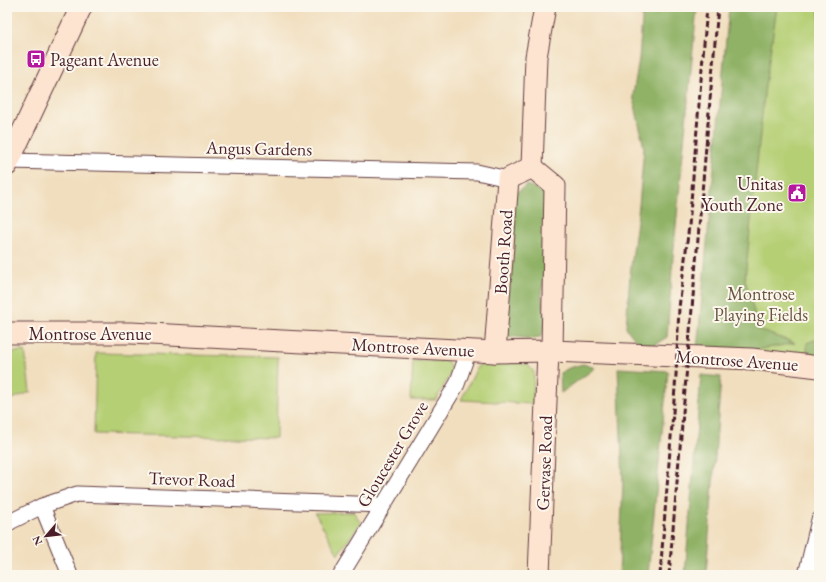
<svg xmlns="http://www.w3.org/2000/svg" width="826" height="582" font-family="'EB Garamond',serif">
<style>
.green{fill:#b5cf74;stroke:#807750}
.forest{fill:#90b266;stroke:#6d6848}
.lines{fill:none;stroke-linecap:round;stroke-linejoin:round}
.street-casing{stroke:#633c41;stroke-width:17}
.secondary-casing{stroke:#633c41;stroke-width:23}
.street{stroke:#fff;stroke-width:15}
.secondary{stroke:#fde4d0;stroke-width:21}
.rail{stroke:#4a1f2b;stroke-width:3;stroke-dasharray:6 3;stroke-linecap:butt}
.labels{text-anchor:middle;dominant-baseline:central;stroke-width:4;stroke-linejoin:round;paint-order:stroke}
.poi-label{font-size:18px;fill:#4a1f2b;stroke:#fbf7ec;text-anchor:start}
.street-label{font-size:18px;fill:#4a1f2b;stroke:#fbf7ec}
.park-label{font-size:18px;fill:#6a5441;stroke:#fbf7ec}
</style>
<rect width="100%" height="100%" fill="#fbf7ec"/>
<filter id="ink" filterUnits="userSpaceOnUse"><feTurbulence type="fractalNoise" baseFrequency=".025" numOctaves="2"/><feDisplacementMap in="SourceGraphic" scale="8" xChannelSelector="R" yChannelSelector="G"/><feConvolveMatrix kernelMatrix="1 2 1 2 8 2 1 2 1" color-interpolation-filters="sRGB"/></filter>
<filter id="wash" filterUnits="userSpaceOnUse"><feTurbulence type="fractalNoise" baseFrequency=".012" numOctaves="4" result="noise"/><feDisplacementMap in="SourceGraphic" scale="16" xChannelSelector="R" yChannelSelector="G"/><feGaussianBlur stdDeviation="0.9" result="paint"/><feColorMatrix in="noise" values="0 0 0 0 0 0 0 0 0 0 0 0 0 0 0 0 0 1.4 0 .05"/><feComposite in="paint" operator="in"/></filter>
<g filter="url(#wash)">
<rect width="100%" height="100%" fill="#f1debe"/>
<!-- green -->
<g class="green">
<path d="M729 7H819V363L748 359Z"/>
<path d="M25 351 30 392 7 401V353Z"/>
<path d="M96 353 278 357 276 438 94 434Z"/>
<path d="M413 361H447L452 371 436 400H411Z"/>
<path d="M488 362 527 364 534 372 533 404 461 400 478 366Z"/>
<path d="M354 512 361 523 338 554 315 513Z"/>
</g>
<!-- forest -->
<g class="forest">
<path d="M643 7H697L673 257 667 337 654 345 637 342 626 328 630 275 639 206 644 148 633 95 639 59Z"/>
<path d="M729 7H777L765 86 745 279 759 330 795 343 745 352 697 350Z"/>
<path d="M527 185 544 192 548 207 547 274 541 292 546 321 542 336 534 339 506 336 512 196Z"/>
<path d="M819 338V360L807 359V343Z"/>
<path d="M583 364 595 368 561 393 560 373 569 368Z"/>
<path d="M618 368 668 371 648 575H619L623 481Z"/>
<path d="M701 375 721 377 706 575H685Z"/>
</g>
</g>
<g filter="url(#ink)">
<g class="lines">
<defs>
<g id="street">
<path d="M9 161 477 172 508 179"/>
<path d="M42 506 70 575"/>
<path d="M7 525 10 522 42 506 77 494 383 505"/>
<path d="M341 575 457 384 469 350"/>
<path d="M806 575 819 520"/>
</g>
<g id="secondary">
<path d="M7 165 81 7"/>
<path d="M532 167 555 186 552 351"/>
<path d="M532 167 536 57 545 7"/>
<path d="M7 333H131L495 352 552 351 752 359 819 367"/>
<path d="M495 352 508 179 532 167"/>
<path d="M539 575 548 351"/>
</g>
</defs>
<!-- street casing -->
<use href="#street" class="street-casing"/>
<!-- secondary casing -->
<use href="#secondary" class="secondary-casing"/>
<!-- street -->
<use href="#street" class="street"/>
<!-- secondary -->
<use href="#secondary" class="secondary"/>
<!-- rail -->
<g class="rail">
<path d="M660 575 676 375 679 308 689 226 707 7"/>
<path d="M669 575 718 7"/>
</g>
</g>
</g>
<!-- icons -->
<defs>
<symbol id="bus-square" viewBox="-11 -11 22 22"><rect x="-9" y="-9" width="18" height="18" rx="4" fill="#b5179e" stroke="#fbf7ec"/><path d="M-5-6H5V4H4V6H2V4H-2V6H-4V4H-5ZM-3.5-4V0h7V-4ZM-3.5 1.2v1.5H-2V1.2ZM2 1.2v1.5H3.5V1.2Z" fill="#fff"/></symbol>
<symbol id="civic-square" viewBox="-11 -11 22 22"><rect x="-9" y="-9" width="18" height="18" rx="4" fill="#b5179e" stroke="#fbf7ec"/><path d="M-.6-6.5H3V-4.5H.6V-3L4-1V1h2V6H-6V1h2V-1L-.6-3ZM-1.2 2.5V6h2.4V2.5Z" fill="#fff"/></symbol>
</defs>
<g fill-rule="evenodd">
<use href="#bus-square" x="25" y="48" width="22" height="22"/>
<use href="#civic-square" x="786" y="182" width="22" height="22"/>
</g>
<g class="labels">
<!-- poi labels -->
<g class="poi-label">
<text x="50" y="59">Pageant Avenue</text>
<text x="783" y="183" text-anchor="end">Unitas<tspan x="783" dy="21">Youth Zone</tspan></text>
</g>
<!-- street labels -->
<g class="street-label">
<text transform="translate(259 148) rotate(1)">Angus Gardens</text>
<text transform="translate(503 252) rotate(-86)">Booth Road</text>
<text x="90" y="333">Montrose Avenue</text>
<text transform="translate(413 347) rotate(3)">Montrose Avenue</text>
<text transform="translate(737 360) rotate(4)">Montrose Avenue</text>
<text transform="translate(392 454) rotate(-59)">Gloucester Grove</text>
<text transform="translate(544 463) rotate(-88)">Gervase Road</text>
<text transform="translate(192 479) rotate(2)">Trevor Road</text>
</g>
<!-- park labels -->
<g class="park-label">
<text x="761" y="293">Montrose<tspan x="761" dy="21">Playing Fields</tspan></text>
</g>
</g>
<!-- margin -->
<rect width="826" height="582" fill="none" stroke="#fbf7ec" stroke-width="24"/>
<!-- north arrow -->
<g transform="translate(46 536) rotate(242)" stroke="#fbf7ec" stroke-width="3" paint-order="stroke">
<path d="M0-3L7 15L0 10L-7 15Z" fill="#4a1f2b"/>
<text y="-6" font-size="11" font-weight="bold" text-anchor="middle" fill="#4a1f2b">N</text>
</g>
</svg>
